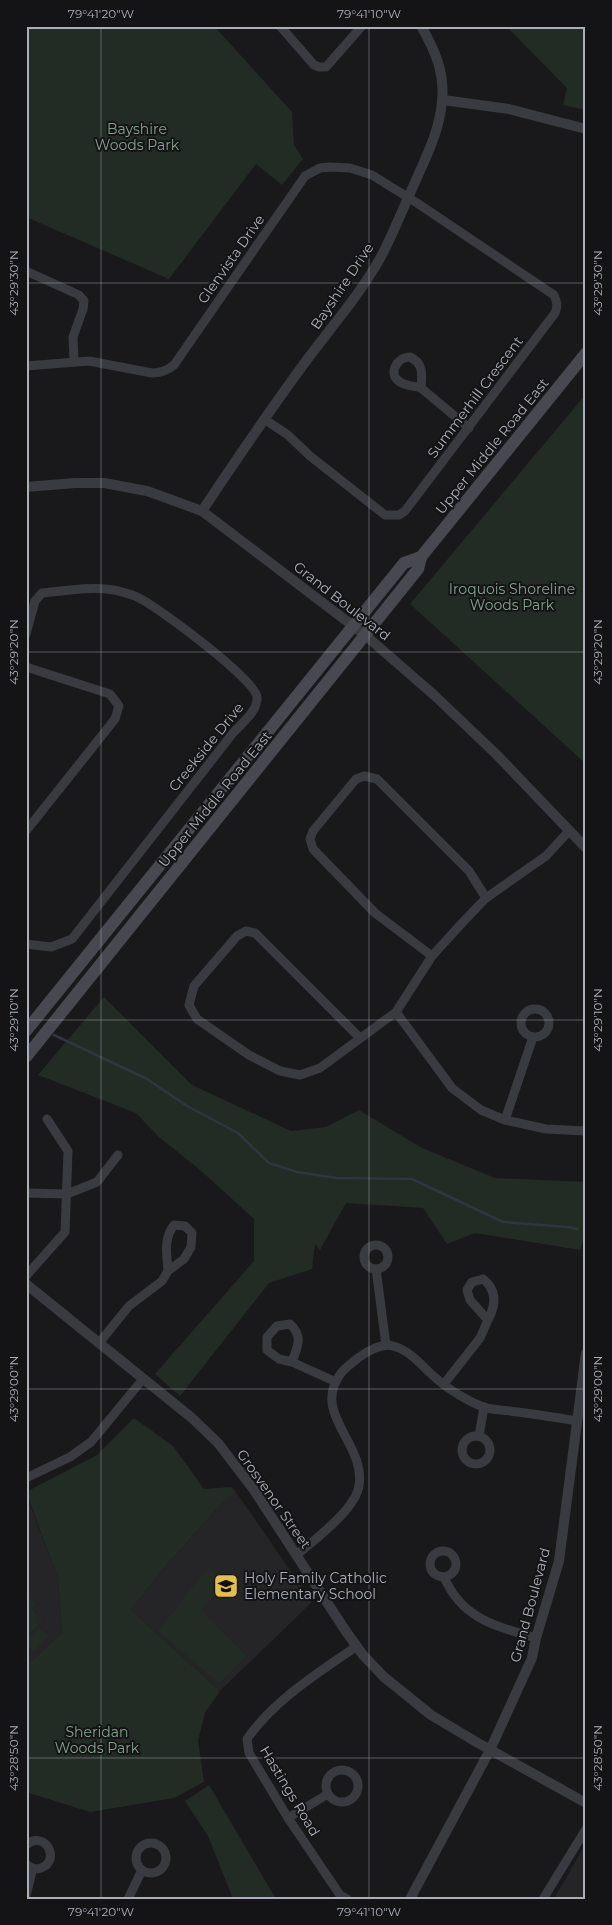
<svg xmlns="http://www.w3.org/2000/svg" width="612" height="1925" font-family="Montserrat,sans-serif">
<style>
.built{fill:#252528}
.green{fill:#232b25}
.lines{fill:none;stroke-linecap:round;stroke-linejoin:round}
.stream{stroke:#30363e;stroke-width:2.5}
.minor{stroke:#3a3b40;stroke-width:9}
.tertiary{stroke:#3a3b40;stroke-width:10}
.secondary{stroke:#484950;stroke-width:12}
.ticks{fill:none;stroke:#acafba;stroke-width:1;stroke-opacity:0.45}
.labels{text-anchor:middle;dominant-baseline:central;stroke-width:4;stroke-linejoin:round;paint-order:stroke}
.park-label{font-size:14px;fill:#85a38a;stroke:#141416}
.street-label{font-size:14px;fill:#acafba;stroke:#141416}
.poi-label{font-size:14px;fill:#acafba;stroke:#141416;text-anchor:start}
.neatline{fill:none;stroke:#acafba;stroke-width:2}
.ticks-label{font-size:12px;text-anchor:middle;fill:#acafba}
</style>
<rect width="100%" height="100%" fill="#19191b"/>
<!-- built -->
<g class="built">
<path d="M236 1492 312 1602 220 1691 131 1610 163 1569 222 1503Z"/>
<path d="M26 1494 58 1578 62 1633 26 1666Z"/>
<path d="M586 1843V1899H554Z"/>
</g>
<!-- green -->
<g class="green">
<path d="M26 26H214L292 112 294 145 303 159 282 185 256 164 169 279 26 217Z"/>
<path d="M506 26H586V110L563 105 567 88Z"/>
<path d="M586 394V764L410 604Z"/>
<path d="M104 997 192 1085 291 1131 326 1127 359 1110 422 1148 495 1178 586 1182V1231L580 1250 475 1233 447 1244 423 1208 346 1203 320 1250 315 1244 312 1269 269 1283 180 1396 155 1374 254 1261V1219L199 1169 160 1138 136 1113 38 1075Z"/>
<path d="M134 1418 173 1446 204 1489 231 1487 236 1492 222 1503 163 1569 131 1610 220 1691 205 1713 198 1741 204 1782 174 1798 90 1812 26 1792V1666L62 1633 58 1578 26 1492 97 1455Z"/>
<path d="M209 1567 216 1574 214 1583 220 1589 201 1610 246 1656 219 1683 158 1631Z"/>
<path d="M26 1594 35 1603 31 1607 42 1621 26 1637Z"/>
<path d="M39 1628 48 1636 34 1652 26 1645V1641Z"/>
<path d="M209 1785 276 1899H233L208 1836 185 1801Z"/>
</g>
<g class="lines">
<!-- stream -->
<path class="stream" d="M54 1035 147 1079 187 1106 238 1133 269 1163 297 1172 337 1178 412 1179 503 1222 568 1227 577 1229"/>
<!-- minor -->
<g class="minor">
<path d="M280 26 314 65 319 67H326L362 26"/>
<path d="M26 271 79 295 84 301 83 309 73 337 74 361"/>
<path d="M410 357C424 363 422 375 421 388 414 386 406 386 400 382 387 374 397 357 410 357Z"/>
<path d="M26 366 89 361 152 373C161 373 167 371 174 365L305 176 320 168 330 167 350 168 372 175 417 203 554 295C557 302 558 306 555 313L405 511 399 515H385L310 456 288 435 264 419"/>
<path d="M421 388 469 428"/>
<path d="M26 634 35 601 42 593C65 591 90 586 114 590 122 592 132 594 139 598 158 607 256 680 257 697 258 711 242 723 233 733L72 939 51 947 26 944"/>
<path d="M26 667 110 694 119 706 115 719 26 831"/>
<path d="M432 956 375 913 313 849 310 839 313 831 356 779 364 776 377 779 469 871 486 898"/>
<circle cx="535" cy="1023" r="14"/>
<path d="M396 1012 452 1088 481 1110 505 1120 546 1129 586 1131"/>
<path d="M360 1038 255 933 246 931 237 936 194 986 189 1005 197 1019 249 1055 280 1071 300 1075 320 1068 396 1012 432 956 463 922 486 898 546 856 569 831"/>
<path d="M505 1120 533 1037"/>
<path d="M26 1193 67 1194 97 1182 118 1155"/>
<circle cx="376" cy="1257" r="12"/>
<path d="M376 1269 386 1345"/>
<path d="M26 1276 65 1232 68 1151 47 1119"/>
<path d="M483 1279C497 1290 496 1305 488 1320L470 1300 467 1290 472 1282Z"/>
<path d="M99 1343 129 1306 162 1281 168 1271 184 1259 191 1247 192 1233 185 1226 174 1225C163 1239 167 1255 168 1271"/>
<path d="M292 1362C297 1347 304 1337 290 1324L277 1326 267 1337V1350L279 1359 292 1362 336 1382"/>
<path d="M444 1384 480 1338 488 1320"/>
<path d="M479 1436 484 1407"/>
<circle cx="476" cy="1450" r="14"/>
<path d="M26 1478 70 1457 91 1442 143 1379"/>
<circle cx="443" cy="1564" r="13"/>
<path d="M297 1555C315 1539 355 1510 359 1486 366 1444 313 1415 339 1376 343 1369 352 1363 358 1358 367 1351 382 1343 393 1346 412 1351 423 1368 438 1380 448 1389 471 1403 484 1407 492 1410 501 1410 510 1411 532 1414 555 1417 577 1421"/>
<path d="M444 1577C462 1619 496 1626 536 1638"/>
<circle cx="342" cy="1786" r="16"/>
<path d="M288 1818 328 1794"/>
<circle cx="151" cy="1858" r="15"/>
<path d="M26 1845C46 1829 61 1861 41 1868 35 1870 31 1868 26 1864"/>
<path d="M26 1895 33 1868"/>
<path d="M128 1899 142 1870"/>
<path d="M347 1899 340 1895 288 1818 249 1753 247 1739C274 1700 318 1673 357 1646"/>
<path d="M543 1899 586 1829"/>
</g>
<!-- tertiary -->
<g class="tertiary">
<path d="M443 100 509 109 586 129"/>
<path d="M26 487 75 483H104L147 491 202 511 365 635 434 695 496 754 586 848"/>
<path d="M202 511C236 460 270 410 306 361 332 326 363 291 383 253 395 229 405 204 416 180 427 155 440 129 442 101 445 73 435 50 421 26"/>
<path d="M26 1284 192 1418 218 1443 254 1490 345 1630 363 1655 384 1677 431 1715 478 1743 586 1803"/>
<path d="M410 1899 490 1750 532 1658 536 1638 559 1561 586 1353"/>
</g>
<!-- secondary -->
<g class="secondary">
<path d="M26 1031 404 563 421 557"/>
<path d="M26 1057 418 569 421 557 586 353"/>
</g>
</g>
<!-- ticks -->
<path class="ticks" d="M101 26V1899M369 26V1899M26 283H586M26 652H586M26 1020H586M26 1389H586M26 1758H586"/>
<!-- icons -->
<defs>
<symbol id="school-square" viewBox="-11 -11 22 22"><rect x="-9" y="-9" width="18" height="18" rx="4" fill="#e5bf46" stroke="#141416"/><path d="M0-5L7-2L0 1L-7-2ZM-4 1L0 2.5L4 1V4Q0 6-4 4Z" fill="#111"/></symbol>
</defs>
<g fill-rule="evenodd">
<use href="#school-square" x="212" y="1572" width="28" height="28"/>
</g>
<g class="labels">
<!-- park labels -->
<g class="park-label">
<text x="137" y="129">Bayshire<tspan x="137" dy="16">Woods Park</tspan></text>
<text x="512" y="589">Iroquois Shoreline<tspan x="512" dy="16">Woods Park</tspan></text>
<text x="97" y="1732">Sheridan<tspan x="97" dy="16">Woods Park</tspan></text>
</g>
<!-- street labels -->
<g class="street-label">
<text transform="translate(231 259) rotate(-55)">Glenvista Drive</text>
<text transform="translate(342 286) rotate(-56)">Bayshire Drive</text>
<text transform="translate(475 397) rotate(-53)">Summerhill Crescent</text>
<text transform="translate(492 446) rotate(-51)">Upper Middle Road East</text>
<text transform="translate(342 601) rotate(38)">Grand Boulevard</text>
<text transform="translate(206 747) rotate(-51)">Creekside Drive</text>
<text transform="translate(215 799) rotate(-51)">Upper Middle Road East</text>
<text transform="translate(274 1499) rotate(55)">Grosvenor Street</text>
<text transform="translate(530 1605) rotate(-75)">Grand Boulevard</text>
<text transform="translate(290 1791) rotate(59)">Hastings Road</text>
</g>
<!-- poi labels -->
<g class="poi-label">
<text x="244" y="1578">Holy Family Catholic<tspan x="244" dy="16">Elementary School</tspan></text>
</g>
</g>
<!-- border -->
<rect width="612" height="1925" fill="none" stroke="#141416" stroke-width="55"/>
<rect x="28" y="28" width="556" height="1870" class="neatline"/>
<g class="ticks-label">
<text x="101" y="18">79°41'20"W</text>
<text x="369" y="18">79°41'10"W</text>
<text transform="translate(14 283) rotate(-90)" y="4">43°29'30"N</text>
<text transform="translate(598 283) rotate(-90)" y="4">43°29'30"N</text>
<text transform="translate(14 652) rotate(-90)" y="4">43°29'20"N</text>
<text transform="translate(598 652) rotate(-90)" y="4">43°29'20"N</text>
<text transform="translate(14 1020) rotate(-90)" y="4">43°29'10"N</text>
<text transform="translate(598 1020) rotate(-90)" y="4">43°29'10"N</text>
<text transform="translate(14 1389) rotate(-90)" y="4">43°29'00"N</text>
<text transform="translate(598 1389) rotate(-90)" y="4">43°29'00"N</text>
<text transform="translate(14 1758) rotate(-90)" y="4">43°28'50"N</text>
<text transform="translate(598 1758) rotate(-90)" y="4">43°28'50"N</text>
<text x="101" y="1916">79°41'20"W</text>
<text x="369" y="1916">79°41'10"W</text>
</g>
</svg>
